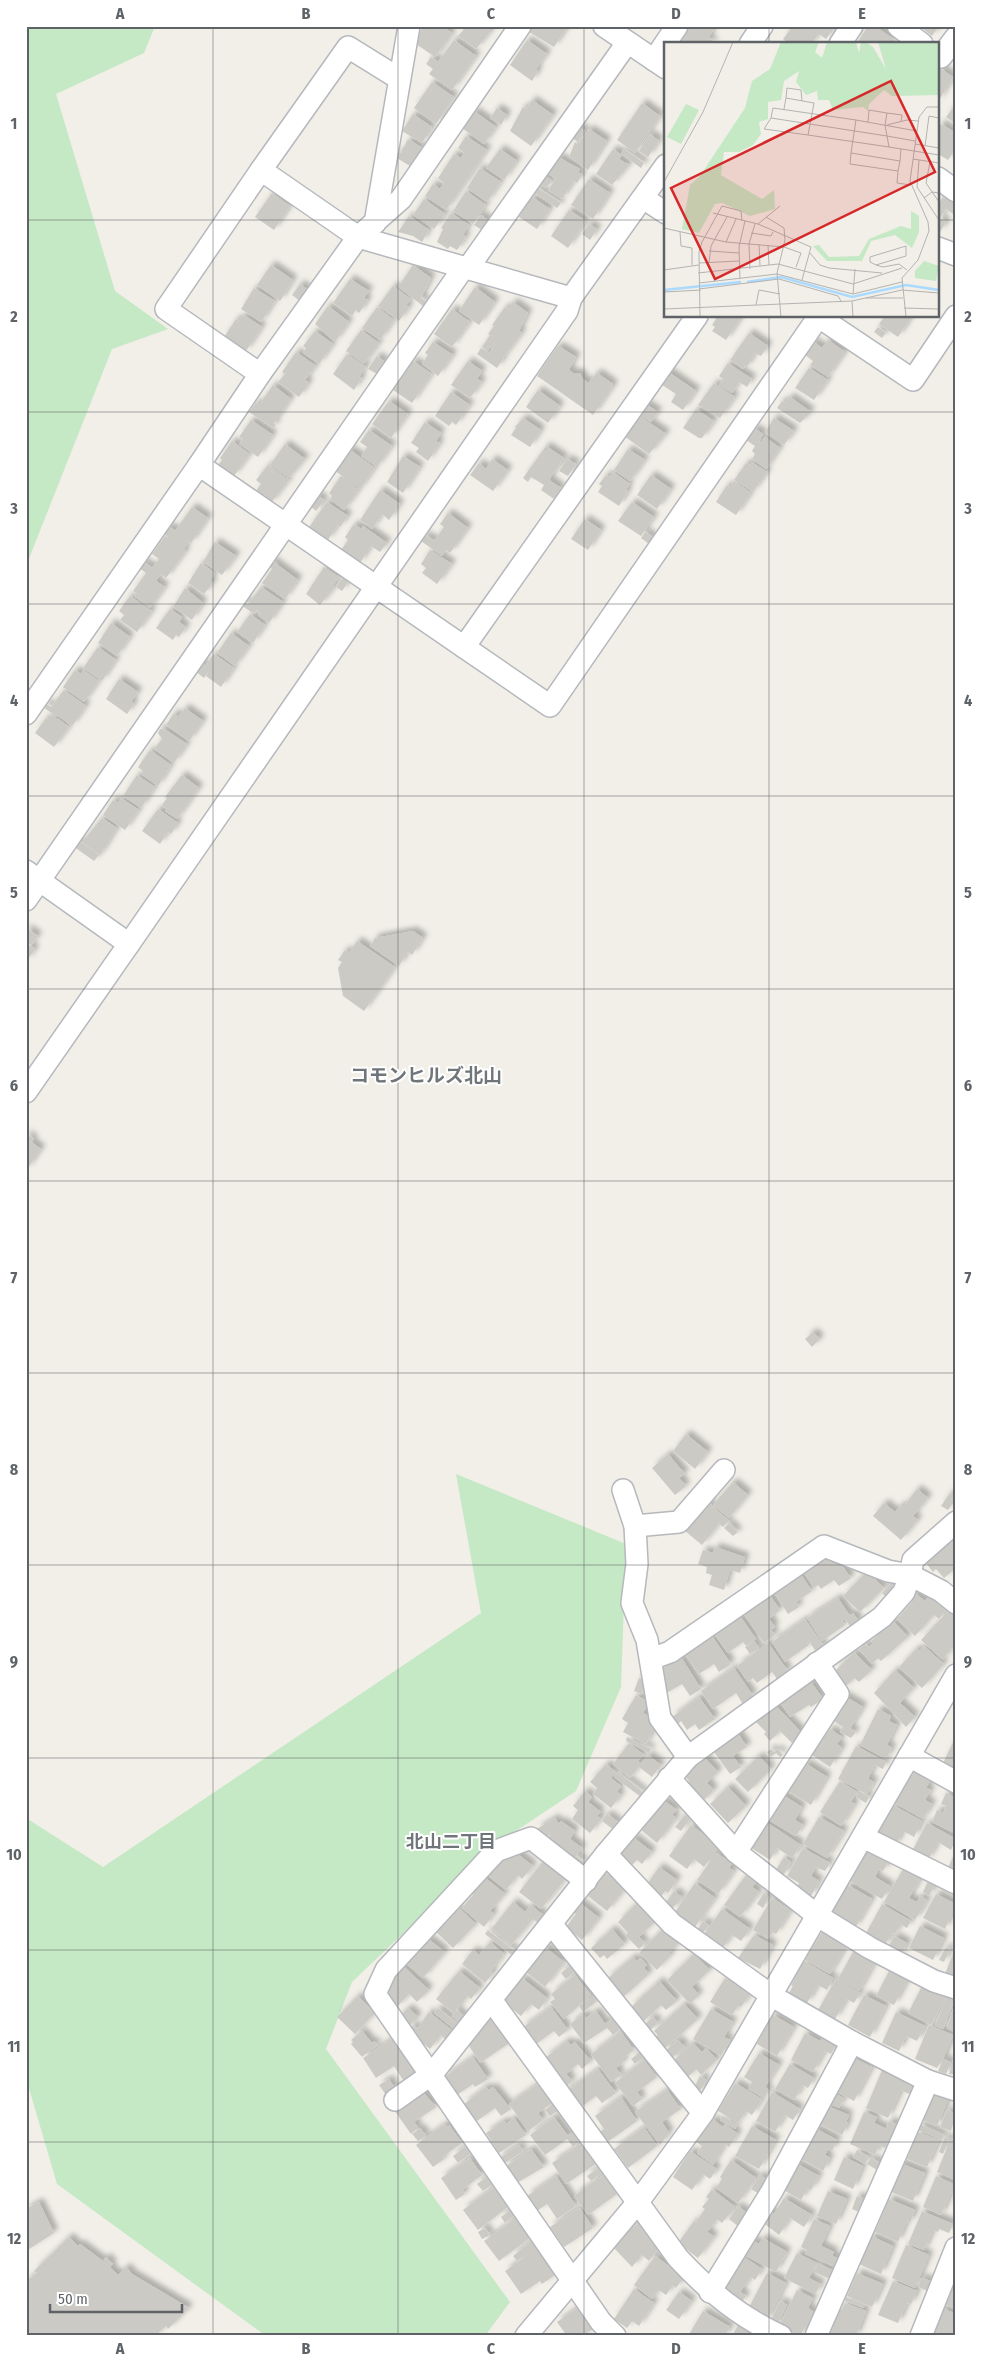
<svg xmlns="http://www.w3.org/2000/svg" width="982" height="2362" font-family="'Fira Sans Condensed','Noto Sans JP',sans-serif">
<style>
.green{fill:#c5e8c5}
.building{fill:#cccac5;filter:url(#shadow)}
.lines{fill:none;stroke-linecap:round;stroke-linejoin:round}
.minor-casing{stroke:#b5b8bc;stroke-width:24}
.minor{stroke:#fff;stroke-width:21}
.grid{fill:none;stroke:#5f6368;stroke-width:1;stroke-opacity:0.55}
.labels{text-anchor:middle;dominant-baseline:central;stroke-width:4;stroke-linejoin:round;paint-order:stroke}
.neighbourhood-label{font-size:18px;font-weight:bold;fill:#70757a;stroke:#fff}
.quarter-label{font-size:19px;font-weight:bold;fill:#70757a;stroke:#fff}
.inset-river{fill:none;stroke:#aadaff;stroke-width:2.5}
.inset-road{fill:none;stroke:#b3b3b1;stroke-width:1}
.view{fill:#d62828;fill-opacity:0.15;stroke:#d62828;stroke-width:2.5}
.inset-edge{fill:none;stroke:#5f6368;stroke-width:2.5}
.neatline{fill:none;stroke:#5f6368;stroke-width:2}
.grid-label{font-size:16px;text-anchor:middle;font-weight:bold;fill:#5f6368}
</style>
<defs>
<filter id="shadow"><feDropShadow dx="4.5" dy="-4.5" stdDeviation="2.5" flood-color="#0004"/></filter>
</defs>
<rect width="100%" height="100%" fill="#f1efe8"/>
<!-- green -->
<g class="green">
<path d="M26 26H155L144 53 56 94 115 291 168 329 112 349 26 566Z"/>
<path d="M456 1474 626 1544 621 1687 576 1791 498 1843 352 1982 326 2049 510 2302 485 2336H266L57 2184 26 2078V1818L103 1867 481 1613Z"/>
</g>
<!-- building -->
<g class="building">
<path d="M424 26H442L452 33 435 57 413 42Z"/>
<path d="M467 26H485L491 31 476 49 458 36Z"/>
<path d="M533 26H568L554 47 529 32Z"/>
<path d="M691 26H716L708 38 714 42 713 44H676L680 39 682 40Z"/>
<path d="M793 26H831L834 28 826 39 819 34 811 44H789L783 39Z"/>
<path d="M868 26H875L900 44H856Z"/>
<path d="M919 26H939L932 36Z"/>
<path d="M454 40 476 56 452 90 429 74 433 69 426 64 431 57 438 62Z"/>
<path d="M527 40 547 54 536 69 538 71 532 81 510 65Z"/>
<path d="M938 67 953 77 938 102Z"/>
<path d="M432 82 454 97 436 124 414 108Z"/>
<path d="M532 100 553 115 531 146 510 131 523 107 526 109Z"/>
<path d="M642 103 660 116 635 153 617 140Z"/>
<path d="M956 104V124L946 117Z"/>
<path d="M497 108 507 115 501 125 490 118Z"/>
<path d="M474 111 496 127 484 144 462 128Z"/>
<path d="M413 114 432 127 422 143 402 131Z"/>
<path d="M941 124 956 133V148L948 160 938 154V128Z"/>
<path d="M578 126 585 131 578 142 571 137Z"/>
<path d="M589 129 607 141 588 170 569 157 575 142 578 145Z"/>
<path d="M650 134 659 141 648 157 639 151Z"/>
<path d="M466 136 487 150 446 210 425 196 433 184 440 189 444 183 438 178 454 154 461 158 464 153 458 148Z"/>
<path d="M408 139 422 148 410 166 395 157 399 152 401 153Z"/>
<path d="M500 149 517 161 504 180 486 168Z"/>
<path d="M613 149 622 155 619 159 629 165 612 185 596 174Z"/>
<path d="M624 149 644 163 641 168 621 154Z"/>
<path d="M558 157 580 169 578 172 582 175 577 183 574 181 562 199 548 190 556 178 547 173Z"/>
<path d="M480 168 501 182 487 202 467 188Z"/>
<path d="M544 175 552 181 546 188 539 183Z"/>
<path d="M589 179 610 193 593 219 571 205Z"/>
<path d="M536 187 561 203 557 208 533 192Z"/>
<path d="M466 191 486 205 473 224 453 211Z"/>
<path d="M272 193 290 206 274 230 255 217Z"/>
<path d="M532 197 550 209 537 229 519 217Z"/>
<path d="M943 197 956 205V209L953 214 946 209 940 218 946 222 940 232 938 230V204Z"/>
<path d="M424 199 445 214 434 229 413 215Z"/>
<path d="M569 210 586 221 568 248 551 236Z"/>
<path d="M451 213 469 225 463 235 466 237 457 250 450 246 448 249 437 242 443 229 441 228Z"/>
<path d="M481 215 489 221 482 230 474 225Z"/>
<path d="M409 216 429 230 422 242 413 236 398 232Z"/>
<path d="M589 224 597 229 590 240 582 234Z"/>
<path d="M271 265 293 280 280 301 257 285Z"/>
<path d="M413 265 431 278 421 298 427 302 423 306 398 287Z"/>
<path d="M350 279 369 291 364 298 368 300 359 313 356 310 352 316 333 303Z"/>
<path d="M300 284 308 290 300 301 292 295Z"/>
<path d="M393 286 411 299 406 305 409 307 399 321 378 306Z"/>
<path d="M475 287 495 302 479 325 459 311Z"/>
<path d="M254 288 275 301 261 322 241 309Z"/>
<path d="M513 302 528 313 519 331 522 333 504 357 490 347 488 351 482 347 490 335 488 334 494 326 492 325 505 307 508 309Z"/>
<path d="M328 306 349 322 335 342 315 324Z"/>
<path d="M377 307 394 320 380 340 362 328Z"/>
<path d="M452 309 470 322 452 347 434 334Z"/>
<path d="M244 315 262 327 246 351 224 337 236 319 239 321Z"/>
<path d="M718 316H736L740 319 726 340 712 331 715 327 712 325Z"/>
<path d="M885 316H912L898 337 879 324Z"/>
<path d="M878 327 886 333 882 338 874 332Z"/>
<path d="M361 330 379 343 364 364 346 351Z"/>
<path d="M315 331 333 344 319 364 303 353 306 348 303 346Z"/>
<path d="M749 333 768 346 761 356 755 353 747 367 745 366 743 369 730 360Z"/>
<path d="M828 340 845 352 828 377 810 365 813 361 804 354 813 341 822 348Z"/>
<path d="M433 342 453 355 438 376 422 364 428 355 425 353Z"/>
<path d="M557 347H560L576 357 569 370 573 373H580L583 379 588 383 597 373 613 384 612 388 593 415 537 376Z"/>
<path d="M481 348 489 353 492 349 504 358 497 368 477 354Z"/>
<path d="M296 352 316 366 305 380 309 383 299 397 278 382 285 374 282 372Z"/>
<path d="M347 354 366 367 359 377 362 378 354 390 333 374Z"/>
<path d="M377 356 385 362 377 374 368 369Z"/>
<path d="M413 361 432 374 412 403 393 390Z"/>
<path d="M468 361 482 371 477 379 482 382 470 398 451 385Z"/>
<path d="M728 363 752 379 747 387 739 382 732 393 719 385 723 379 719 376Z"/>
<path d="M809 368 828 380 814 400 795 388Z"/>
<path d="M667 371 696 391 683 410 671 402 676 394 659 383Z"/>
<path d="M714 383 735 397 720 418 698 405Z"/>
<path d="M273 385 291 399 274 423 276 425 273 428 249 412 256 403 259 405Z"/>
<path d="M538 390 560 406 548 423 526 407Z"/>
<path d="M451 392 470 405 456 425 452 422 449 426 435 416Z"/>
<path d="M790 397 811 412 800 423 777 408 782 401 785 403Z"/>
<path d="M389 401 408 414 391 438 372 424Z"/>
<path d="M644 403 658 412 651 422 637 413Z"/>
<path d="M696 409 714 421 702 438H699L683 428Z"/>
<path d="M638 415 666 434 649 454 624 436Z"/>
<path d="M523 418 541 430 530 447 511 435 516 428 515 427Z"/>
<path d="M774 418 794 431 784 445 765 432Z"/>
<path d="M251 420 273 435 258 457 239 444 243 439 239 437Z"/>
<path d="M425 422 441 433 436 441 440 443 428 461 416 452 419 448 411 443Z"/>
<path d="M754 428 763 434 759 442 760 443 765 437 780 448 766 469 752 459 755 454 752 451 755 446 746 440Z"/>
<path d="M369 430 392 446 377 467 361 456 367 447 360 442Z"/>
<path d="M232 441 250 454 234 476 218 465 222 460 220 458Z"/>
<path d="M285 444 305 459 289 478 270 465Z"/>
<path d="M546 446 564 458 549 480 561 488 554 499 541 490 544 485 531 477 528 482 523 478Z"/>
<path d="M349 449 375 468 360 489 334 470Z"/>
<path d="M628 449 645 460 630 481 614 470Z"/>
<path d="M403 456 420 467 403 493 387 482Z"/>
<path d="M492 459 508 470 493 491 470 475 479 463 486 469Z"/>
<path d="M567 459 576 464 568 476 559 471Z"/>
<path d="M752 462 767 472 753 492 734 480 746 463 750 465Z"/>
<path d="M268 465 289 480 271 503 255 492 261 484 256 480Z"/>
<path d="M613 472 630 484 626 489 628 491 619 506 598 492 602 486 599 484 606 475 610 477Z"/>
<path d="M651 475 671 489 657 509 637 495Z"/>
<path d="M341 476 359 490 344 510 330 499 332 496 329 493Z"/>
<path d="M734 481 751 493 736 515 716 502 727 485 730 488Z"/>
<path d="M380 490 400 504 389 520 382 514 372 529 360 520Z"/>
<path d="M317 495 324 500 316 511 310 506Z"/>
<path d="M327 502 348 516 340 527 338 525 328 540 309 527Z"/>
<path d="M632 502 654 517 641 536 618 521Z"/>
<path d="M192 507 208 518 191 543 189 541 184 549 163 533 168 526 175 531Z"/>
<path d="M448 513 468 528 450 553 446 550 442 556 421 541 425 535 434 541 444 527 440 524Z"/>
<path d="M585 519 601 530 588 550 571 539Z"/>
<path d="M354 524 361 529 363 526 387 543 380 552 371 546 360 563 341 550 348 540 345 537Z"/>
<path d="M645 532 654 538 649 544 641 538Z"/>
<path d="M165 536 186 551 166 578 161 574 156 581 165 587 150 608 134 596 136 593 133 591 146 573 138 567 142 561 152 568 159 559 152 554Z"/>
<path d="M215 542 236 556 222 575 203 562Z"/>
<path d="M430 550 452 564 437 584 422 573 426 568 421 564Z"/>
<path d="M271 560 298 580 285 599 262 583 272 569 268 566Z"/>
<path d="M201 563 215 573 210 581 213 583 204 594 188 583Z"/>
<path d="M324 567 339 577 333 585 335 587 320 605 306 594Z"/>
<path d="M343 577 349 581 342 591 336 587Z"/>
<path d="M261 587 283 602 269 623 258 615 260 613 257 610 254 614 241 605 243 601 248 604Z"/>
<path d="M185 588 203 603 192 620 173 607Z"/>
<path d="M130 596 152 611 137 632 120 620 124 615 119 611Z"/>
<path d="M170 609 182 617 179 622 186 627 179 637 176 635 173 640 156 628Z"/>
<path d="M250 614 265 625 253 643 237 632Z"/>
<path d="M111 623 130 637 117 656 98 643Z"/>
<path d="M231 633 249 646 235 666 217 653Z"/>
<path d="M98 647 116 660 102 681 83 668Z"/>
<path d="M214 654 234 668 221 687 206 676 210 669 204 678 195 671 201 663 205 666Z"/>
<path d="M75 670 81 674 83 670 99 681 84 702 63 687Z"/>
<path d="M119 679 138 692 131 702 134 704 127 714 106 699Z"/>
<path d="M64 690 86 706 72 726 58 716 59 713 57 717 43 707 45 703 51 707Z"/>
<path d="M185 708 203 721 189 741 166 725 174 713 178 717Z"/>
<path d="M52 715 56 718 55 720 57 718 69 727 54 747 35 733 46 718 48 720Z"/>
<path d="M160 729H164L187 744 174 763 154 749 162 739 158 733Z"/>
<path d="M150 750 171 765 158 786 141 774 143 771 138 767Z"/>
<path d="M137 775 155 787 141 808 123 796Z"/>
<path d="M182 775 199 788 177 819 165 811 167 809 162 805 167 798 165 797Z"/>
<path d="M121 798 139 810 125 830 103 815 113 800 118 803Z"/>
<path d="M158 809 178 823 171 834 168 832 160 844 142 831Z"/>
<path d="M102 818 117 828 100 855 82 842Z"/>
<path d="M77 840 99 855 94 861 73 846Z"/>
<path d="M26 928 38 936 31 945 26 941Z"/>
<path d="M413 931 423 938 412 955 408 952 399 966 370 946 375 938Z"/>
<path d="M357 941 395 967 364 1011 343 996 338 968 342 962 338 960 345 950 349 953Z"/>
<path d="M26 943 35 949 26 962Z"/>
<path d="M26 1134 34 1139 31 1142 41 1149 26 1171Z"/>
<path d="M813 1332 820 1339 812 1347 805 1339Z"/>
<path d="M686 1434 708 1452 695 1469 673 1451Z"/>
<path d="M668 1454 685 1474 679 1478 686 1486 675 1495 652 1468Z"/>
<path d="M733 1482 748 1495 729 1518 713 1505Z"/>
<path d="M917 1489 928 1498 913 1516 918 1520 901 1540 873 1516 884 1503 895 1512 901 1505 903 1507Z"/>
<path d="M950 1493 956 1499 948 1510 941 1506Z"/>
<path d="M709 1503 729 1521 723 1527 703 1508Z"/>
<path d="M703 1510 719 1524 702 1545 685 1531Z"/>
<path d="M729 1523 738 1532 733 1536 724 1528Z"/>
<path d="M953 1537 956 1540V1568L944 1578 936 1569 933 1572 926 1563Z"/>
<path d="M715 1547 745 1557 740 1573 730 1570 724 1590 709 1585 712 1575 706 1573 707 1567 698 1564 703 1550 713 1553Z"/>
<path d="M825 1552 838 1560 851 1578 839 1586 834 1580 821 1589 818 1585 814 1588 801 1569Z"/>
<path d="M867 1571 884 1588 860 1612 843 1596Z"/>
<path d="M800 1573 812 1591 796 1602 799 1607 788 1614 773 1591Z"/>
<path d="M891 1583 895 1587 886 1597 882 1593Z"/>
<path d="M914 1593 925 1601 929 1596 947 1609 939 1619 934 1615 915 1636 897 1619 912 1602 909 1599Z"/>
<path d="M769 1594 780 1610 769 1619 775 1627 771 1630 775 1635 764 1643 743 1613Z"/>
<path d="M838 1598 850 1616 853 1613 859 1622 851 1628 845 1619 842 1621 845 1625 822 1641 807 1618Z"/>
<path d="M948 1611 956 1618V1641L943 1660 921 1640Z"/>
<path d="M740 1616 756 1639 746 1646 743 1642 728 1653 714 1634Z"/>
<path d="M805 1619 824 1646 816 1652 809 1641 807 1643 809 1645 785 1662 772 1642Z"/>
<path d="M893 1621 908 1637 881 1661 878 1658 872 1664 859 1649 865 1644 869 1647 873 1643 871 1641Z"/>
<path d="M712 1636 731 1664 719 1672 714 1664 699 1674 685 1654Z"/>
<path d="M754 1641 759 1648 750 1654 745 1647Z"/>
<path d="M768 1643 788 1671 777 1679 772 1672 757 1683 753 1678 748 1682 737 1666Z"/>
<path d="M924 1646 944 1664 922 1688 899 1667 916 1649 919 1651Z"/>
<path d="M854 1652 872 1670 859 1682 854 1678 843 1689 834 1678 838 1674 835 1671Z"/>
<path d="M681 1657 701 1689 690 1696 682 1684 663 1695 659 1671Z"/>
<path d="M734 1668 753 1696 742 1703 736 1693 713 1709 701 1691Z"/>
<path d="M895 1670 914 1688 900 1703 915 1717 906 1727 874 1693Z"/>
<path d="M639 1678 647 1681 642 1694 634 1691Z"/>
<path d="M811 1682 823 1699 811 1707 809 1705 790 1717 780 1702Z"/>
<path d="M636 1695 649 1702 643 1713 653 1718 649 1725 654 1728 646 1744 623 1732 628 1723 622 1719Z"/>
<path d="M843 1695 863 1707 850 1729 856 1732 851 1738 840 1732 843 1727 829 1718Z"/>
<path d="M699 1697 715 1719 699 1730 695 1724 687 1730 681 1721 678 1724 672 1717Z"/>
<path d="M774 1704 802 1733 792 1743 780 1731 770 1741 764 1734 766 1732 756 1722Z"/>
<path d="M878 1709 891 1716 889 1721 897 1725 887 1745 892 1748 886 1759 860 1745Z"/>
<path d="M830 1729 842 1737 837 1744 842 1748 830 1767 812 1755Z"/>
<path d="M737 1732 747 1747 733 1756 741 1767 730 1774 712 1749Z"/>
<path d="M956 1736V1769L943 1763Z"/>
<path d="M627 1737 651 1749 649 1753 626 1741Z"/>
<path d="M629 1743 644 1755 638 1761 641 1764 648 1755 661 1765 652 1777 639 1767 630 1778 613 1764Z"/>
<path d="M856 1746 886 1762 883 1769 875 1765 868 1779 874 1782 867 1794 838 1779Z"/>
<path d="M771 1749 774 1752 778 1749 783 1755 780 1757 776 1753 771 1757 767 1752Z"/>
<path d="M759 1756 771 1769 748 1792 735 1779Z"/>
<path d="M704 1757 718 1772 707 1783 714 1790 702 1802 685 1785 689 1781 685 1776Z"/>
<path d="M805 1763 827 1777 811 1805 788 1791Z"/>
<path d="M606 1764 616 1772 611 1778 621 1786 617 1792 621 1795 611 1808 593 1794 597 1788 590 1782Z"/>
<path d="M618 1772 644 1793 641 1797 614 1777Z"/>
<path d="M914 1772 930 1781 926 1788 931 1790 925 1800 932 1804 923 1819 894 1803Z"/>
<path d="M840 1781 857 1792 851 1802 855 1804 841 1826 820 1812Z"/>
<path d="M728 1787 746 1806 728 1823 710 1804Z"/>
<path d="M585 1791 592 1797 588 1802 601 1812 597 1816 601 1819 590 1833 572 1819 578 1810 573 1806Z"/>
<path d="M859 1791 869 1797 866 1803 856 1797Z"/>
<path d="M780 1793 802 1807 795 1820 803 1825 796 1836 765 1818Z"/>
<path d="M946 1793 956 1798V1825L953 1832 932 1822 937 1810 943 1813 946 1806 941 1804Z"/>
<path d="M663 1800 677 1810 672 1815 676 1818 657 1843 640 1829Z"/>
<path d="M893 1805 922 1821 914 1837 903 1831 895 1846 876 1835Z"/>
<path d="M607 1814 619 1823 614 1830 602 1821Z"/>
<path d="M685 1815 690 1819 681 1831 675 1827Z"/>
<path d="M819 1817 844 1831 827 1858 803 1844Z"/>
<path d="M555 1818 559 1824 561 1821 575 1831 570 1839 582 1848 576 1856 584 1862 580 1866 546 1840 551 1834 543 1839 537 1829Z"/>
<path d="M763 1820 801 1845 792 1858 777 1848 770 1860 750 1847Z"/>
<path d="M927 1823 956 1839 951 1850 938 1842 928 1860 912 1851Z"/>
<path d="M691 1825 719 1846 704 1867 694 1859 687 1869 669 1856Z"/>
<path d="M633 1837 652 1852 642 1864 637 1860 632 1865 619 1855Z"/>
<path d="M803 1848 830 1863 825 1871 816 1867 811 1876 819 1881 811 1896 797 1888 799 1883 787 1876Z"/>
<path d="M956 1850V1871L948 1868Z"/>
<path d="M867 1851 888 1863 883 1871 879 1869 875 1877 890 1886 882 1899 850 1881Z"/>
<path d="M515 1852 533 1866 522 1879 518 1875 506 1890 487 1875 503 1855 508 1860Z"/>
<path d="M716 1853 732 1863 729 1868 734 1871 718 1894 697 1880Z"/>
<path d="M784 1857 791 1862 783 1876 775 1871Z"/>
<path d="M544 1860 566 1878 541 1909 519 1892Z"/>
<path d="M659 1867 677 1880 668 1893 665 1891 660 1898 645 1887Z"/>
<path d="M903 1869 920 1879 909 1898 917 1902 920 1896 927 1900 915 1920 884 1902Z"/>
<path d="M606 1873 625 1889 607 1911 588 1896Z"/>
<path d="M746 1875 756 1883 752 1887 759 1892 740 1917 724 1905Z"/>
<path d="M483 1876 505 1894 490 1911 494 1914 484 1927 462 1908 473 1895 470 1892Z"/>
<path d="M928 1881 935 1884 929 1896 923 1892Z"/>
<path d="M695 1883 715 1898 695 1927 675 1912Z"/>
<path d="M848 1885 872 1899 855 1928 831 1914Z"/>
<path d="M674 1891 682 1897 671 1910 664 1905Z"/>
<path d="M764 1893 769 1897 763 1908 757 1904Z"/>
<path d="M936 1894 956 1904 945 1929 923 1918Z"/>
<path d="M772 1898 791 1910 776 1934 773 1932 768 1939 753 1930Z"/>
<path d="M513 1902 525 1912 531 1905 544 1916 538 1923 533 1919 511 1945 492 1928Z"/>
<path d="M579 1902 599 1918 582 1940 566 1927 576 1914 572 1911Z"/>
<path d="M638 1902 656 1921 639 1937 645 1943 639 1949 625 1935 628 1933 618 1922Z"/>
<path d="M882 1904 911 1921 907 1928 900 1924 895 1934 892 1933 884 1946 865 1935Z"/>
<path d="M459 1908 476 1924 453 1948 436 1932Z"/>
<path d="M722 1909 750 1929 741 1941 732 1935 721 1950 702 1937Z"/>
<path d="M703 1921 709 1925 701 1935 696 1932Z"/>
<path d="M920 1926 944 1938 933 1960 909 1948Z"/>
<path d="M664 1928 679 1943 669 1953 671 1955 657 1970 639 1953Z"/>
<path d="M612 1929 625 1944 607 1959 604 1955 600 1958 591 1948Z"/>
<path d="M488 1930 517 1953 514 1957 485 1934Z"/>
<path d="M822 1932 846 1946 830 1974 805 1960Z"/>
<path d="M754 1935 773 1945 760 1969 738 1958Z"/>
<path d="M894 1936 907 1943 901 1956 887 1950Z"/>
<path d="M427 1938 445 1952 423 1978 406 1963Z"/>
<path d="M490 1942 504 1954 491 1971 493 1973 485 1983 462 1964 473 1950 479 1955Z"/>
<path d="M956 1946V1978L945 1974Z"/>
<path d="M545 1947 564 1962 545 1987 526 1972Z"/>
<path d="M946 1947 950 1949 944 1962 939 1960Z"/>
<path d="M854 1950 875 1962 859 1991 838 1979Z"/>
<path d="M694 1954 710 1970 692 1987 699 1995 690 2004 667 1980Z"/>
<path d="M633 1957 636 1961 641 1958 647 1965 644 1968 649 1974 621 1999 607 1979Z"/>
<path d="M804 1961 833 1978 827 1990 818 1985 807 2003 789 1993 793 1986 791 1985Z"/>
<path d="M402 1965 429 1990 417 2002 409 1994 397 2007 379 1990Z"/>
<path d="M571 1965 576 1971 566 1979 561 1973Z"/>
<path d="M890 1969 908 1979 894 2005 876 1996Z"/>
<path d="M459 1971 480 1988 471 1999 468 1996 456 2010 466 2018 461 2023 452 2016 454 2013 436 1999Z"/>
<path d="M575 1975 591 1995 564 2019 550 2002 555 1999 551 1994Z"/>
<path d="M522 1978 547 1998 539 2010 531 2004 521 2016 503 2002Z"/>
<path d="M725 1978 750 1994 741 2007 738 2006 732 2015 710 2002Z"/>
<path d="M836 1979 860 1993 854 2003 847 1999 835 2019 818 2010Z"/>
<path d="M659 1981 677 2001 666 2010 661 2005 644 2021 631 2007Z"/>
<path d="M924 1982 947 1994 931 2025 908 2013Z"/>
<path d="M948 1992 956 1996 943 2029 935 2026Z"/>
<path d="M864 1995 886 2006 870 2037 848 2025Z"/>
<path d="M358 1996 375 2013 355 2034 337 2017Z"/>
<path d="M593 1996 597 2001 583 2012 579 2006Z"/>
<path d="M955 2003H956V2032L947 2028Z"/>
<path d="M684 2004 698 2019 663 2050 653 2039 658 2035 654 2031Z"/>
<path d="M551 2007 568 2030 559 2037 554 2031 535 2045 522 2028Z"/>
<path d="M408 2008 418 2017 408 2027 398 2018Z"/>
<path d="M438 2008 458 2024 454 2029 434 2013Z"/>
<path d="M711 2009 733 2022 724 2037 730 2040 721 2056 693 2039Z"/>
<path d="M596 2011 605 2024 614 2017 622 2028 613 2035 607 2028 584 2043 570 2024 583 2014 586 2018Z"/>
<path d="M429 2012 453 2031 446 2040 441 2035 430 2049 408 2031 413 2025 417 2029Z"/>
<path d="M896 2012 925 2026 917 2041 906 2036 899 2051 882 2043Z"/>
<path d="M773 2015 794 2027 777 2056 757 2044Z"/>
<path d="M494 2017 511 2042 480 2063 469 2046 482 2027Z"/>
<path d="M653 2017 658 2023 648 2032 643 2026Z"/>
<path d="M929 2025 953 2035 943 2059 951 2062 946 2074 938 2071 943 2059 937 2068 915 2059Z"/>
<path d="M362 2031 372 2043 374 2041 377 2045 362 2057 351 2044 353 2042 351 2040Z"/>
<path d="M621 2032 634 2050 622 2059 624 2062 616 2068 621 2075 611 2082 591 2054Z"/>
<path d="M805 2033 820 2041 822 2038 836 2045 831 2054 825 2051 813 2072 791 2060Z"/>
<path d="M395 2037 419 2074 405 2083 394 2066 376 2078 363 2058Z"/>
<path d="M678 2040 685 2047 671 2059 664 2052Z"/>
<path d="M567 2041 571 2045 575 2042 591 2061 582 2069 578 2064 566 2074 572 2081 563 2089 555 2079 559 2075 545 2058Z"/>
<path d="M693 2043 702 2052 706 2048 717 2060 701 2075 696 2069 687 2078 672 2062Z"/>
<path d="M640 2052 644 2057 635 2064 631 2059Z"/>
<path d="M759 2053 779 2065 765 2087 769 2090 764 2098 748 2089 752 2082 744 2077Z"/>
<path d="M955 2053 956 2054V2075L949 2074Z"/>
<path d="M473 2057 488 2079 475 2087 473 2084 457 2095 444 2077Z"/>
<path d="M852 2057 872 2067 854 2101 834 2091Z"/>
<path d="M644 2060 657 2077 637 2092 642 2099 633 2106 615 2083Z"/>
<path d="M790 2064 814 2078 808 2088 803 2085 794 2100 775 2089Z"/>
<path d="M598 2069 616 2093 602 2103 596 2096 577 2110 564 2093Z"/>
<path d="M882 2070 915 2085 911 2095 901 2090 888 2118 866 2108Z"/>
<path d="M700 2076 706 2080 699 2093 693 2090Z"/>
<path d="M389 2079 395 2089 386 2095 379 2085Z"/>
<path d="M735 2083 762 2099 752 2115 746 2111 738 2123 718 2111Z"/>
<path d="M538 2084 541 2088 543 2087 554 2102 538 2113 543 2120 528 2131 509 2104Z"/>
<path d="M486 2087 489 2090 493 2087 511 2109 501 2116 495 2108 477 2121 464 2104Z"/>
<path d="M667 2090 681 2109 662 2122 669 2133 660 2145 635 2112Z"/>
<path d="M422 2091 436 2107 414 2122 418 2128 411 2134 394 2110Z"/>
<path d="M772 2092 800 2109 793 2120 785 2115 775 2132 756 2121Z"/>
<path d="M832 2092 844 2098 839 2108 827 2102Z"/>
<path d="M933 2093 948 2099 937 2126 922 2120Z"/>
<path d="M621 2097 637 2121 606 2143 598 2133 604 2129 595 2116Z"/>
<path d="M554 2103 559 2110 550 2116 545 2110Z"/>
<path d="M827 2106 849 2115 846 2122 848 2123 842 2135 819 2124Z"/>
<path d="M947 2110 956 2114 951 2131 940 2127Z"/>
<path d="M864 2112 877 2117 874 2123 885 2128 883 2135 889 2121 898 2125 885 2148 879 2145 875 2155 850 2144Z"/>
<path d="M723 2116 737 2125 735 2129 720 2120Z"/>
<path d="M554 2117 568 2136 576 2130 583 2139 573 2147 567 2139 545 2155 530 2135Z"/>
<path d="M514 2118 526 2135 499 2153 486 2133 504 2121 506 2124Z"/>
<path d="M712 2119 723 2127 725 2124 738 2134 729 2147 725 2144 713 2165 697 2153 702 2146 695 2141Z"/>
<path d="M445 2124 446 2127 449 2125 462 2143 442 2157 444 2159 433 2167 416 2145Z"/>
<path d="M920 2124 944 2135 942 2140 918 2130Z"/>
<path d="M752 2126 776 2140 759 2169 735 2156Z"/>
<path d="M644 2127 657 2146 628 2168 614 2149Z"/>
<path d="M420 2128 426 2136 418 2141 412 2134Z"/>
<path d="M815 2128 837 2140 832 2151 828 2149 825 2155 830 2158 823 2171 799 2158Z"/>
<path d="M918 2132 939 2140 927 2167 907 2159Z"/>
<path d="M945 2137 949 2139 943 2154 939 2152Z"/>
<path d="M951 2138 956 2140V2180L937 2172Z"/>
<path d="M583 2142 597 2163 566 2184 552 2163Z"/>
<path d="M519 2145 523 2151 502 2165 498 2159Z"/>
<path d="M465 2147 470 2154 458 2163 453 2156Z"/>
<path d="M531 2149 544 2167 517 2183 505 2167Z"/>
<path d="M857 2150 869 2157 865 2164 853 2157Z"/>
<path d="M690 2151 717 2169 710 2179 703 2174 692 2190 673 2177Z"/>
<path d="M844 2157 863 2166 853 2189 834 2180Z"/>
<path d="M470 2158 482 2175 462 2190 465 2194 456 2200 441 2178Z"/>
<path d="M871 2158 881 2164 877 2170 867 2164Z"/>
<path d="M731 2160 756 2178 738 2203 716 2188 722 2179 720 2177Z"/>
<path d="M796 2163 819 2176 811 2190 808 2188 801 2200 782 2189Z"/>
<path d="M900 2163 925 2173 913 2201 889 2191Z"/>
<path d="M601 2166 604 2171 591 2181 587 2176Z"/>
<path d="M603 2175 617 2194 588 2215 574 2196Z"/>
<path d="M760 2175 769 2181 761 2195 751 2189Z"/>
<path d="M488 2176 493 2184 483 2191 477 2184Z"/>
<path d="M556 2176 576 2206 557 2219 547 2204 537 2211 527 2196Z"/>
<path d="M936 2176 956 2185V2195L951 2193 941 2215 923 2207Z"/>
<path d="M494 2187 508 2207 478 2230 463 2210Z"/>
<path d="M712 2189 735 2207 722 2223 717 2219 708 2231 696 2222 705 2209 702 2207 709 2199 706 2197Z"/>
<path d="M828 2191 847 2199 836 2224 817 2216Z"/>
<path d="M857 2196 865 2199 859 2212 852 2209Z"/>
<path d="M784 2198 812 2215 804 2227 790 2218 779 2235 761 2221 768 2210 774 2214Z"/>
<path d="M889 2199 915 2210 910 2223 907 2221 898 2242 875 2232Z"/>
<path d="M39 2202 54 2233 26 2251V2209Z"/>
<path d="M738 2206 748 2214 739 2227 729 2219Z"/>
<path d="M580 2208 593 2228 564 2247 550 2227Z"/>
<path d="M511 2210 515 2215 505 2223 501 2217Z"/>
<path d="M922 2211 953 2224 949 2233 939 2229 938 2232 933 2230 924 2250 908 2244Z"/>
<path d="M516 2218 531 2237 499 2261 484 2241Z"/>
<path d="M814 2219 830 2226 821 2246 834 2252 832 2256 839 2259 835 2267 805 2254 807 2250 801 2247Z"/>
<path d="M694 2221 714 2237 698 2258 678 2243Z"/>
<path d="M639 2224 659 2248 649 2261 642 2255 632 2267 613 2247 634 2226Z"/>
<path d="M485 2228 490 2235 482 2239 478 2232Z"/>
<path d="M871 2236 893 2246 881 2274 859 2264Z"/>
<path d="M69 2237 78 2246 80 2244 103 2261 106 2257 113 2264 110 2267 118 2275 126 2267 132 2274 189 2308 168 2329 166 2326 155 2336H26V2281L37 2273 34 2271Z"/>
<path d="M763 2238 787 2252 776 2272 742 2254 750 2239 759 2244Z"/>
<path d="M533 2240 538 2246 517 2261 513 2256Z"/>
<path d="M906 2245 929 2255 915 2288 892 2278Z"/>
<path d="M536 2249 555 2275 542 2284 540 2281 521 2294 505 2271Z"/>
<path d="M797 2253 817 2263 809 2278 821 2284 815 2294 784 2278Z"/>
<path d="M741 2255 762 2269 755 2280 751 2277 740 2292 746 2296 741 2303 718 2288Z"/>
<path d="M655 2256 684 2277 676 2288 673 2285 666 2295 659 2290 652 2299 634 2285Z"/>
<path d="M818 2263 834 2271 830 2279 814 2272Z"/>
<path d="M767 2273 786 2283 767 2320 748 2309Z"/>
<path d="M857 2273 883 2284 872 2307 847 2296Z"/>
<path d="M921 2278 931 2281 927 2291 918 2287Z"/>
<path d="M956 2278V2309L945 2304Z"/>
<path d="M893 2281 917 2291 911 2304 907 2303 898 2323 878 2315Z"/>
<path d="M634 2289 654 2303 639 2326 632 2321 627 2328 614 2319Z"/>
<path d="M797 2290 813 2298 808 2308 817 2314 809 2329 805 2327 800 2336 779 2326Z"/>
<path d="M679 2292 692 2301 679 2319 666 2310Z"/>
<path d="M846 2297 865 2305 863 2308 845 2301Z"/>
<path d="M780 2301 787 2305 776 2327 769 2324Z"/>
<path d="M845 2303 866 2311 856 2336H829L840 2308 842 2309Z"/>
<path d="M579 2307 594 2328 583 2336H567L557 2322Z"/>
<path d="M942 2308 956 2314V2336H930Z"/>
<path d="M703 2311 730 2327 725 2336H688Z"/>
<path d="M738 2325 757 2336H732Z"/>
</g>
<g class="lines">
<defs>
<g id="minor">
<path d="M604 26 666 68"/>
<path d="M898 26 922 44"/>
<path d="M750 44 762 26"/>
<path d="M840 44 852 26"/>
<path d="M941 57 956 37"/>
<path d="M654 60 677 26"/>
<path d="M261 170 348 47 398 78"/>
<path d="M938 178 956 191"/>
<path d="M643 198 666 213"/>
<path d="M375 223 409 26"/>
<path d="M938 248 956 255"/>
<path d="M468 268 627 43"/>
<path d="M697 316 464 647 550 706 819 316"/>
<path d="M819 317 913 380 956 316"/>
<path d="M260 374 166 309 261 170 358 237 571 298 666 165"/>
<path d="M464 647 199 465 260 374 358 237 401 199 520 26"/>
<path d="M26 714 199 465"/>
<path d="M26 871 129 944 26 1092"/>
<path d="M26 900 464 267"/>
<path d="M129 944 567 311 571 298"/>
<path d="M623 1490 635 1526 637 1564 632 1603 647 1640 660 1718 688 1757"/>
<path d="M635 1526 679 1522 724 1470"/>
<path d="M651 1659 670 1652 824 1546 888 1571 910 1575 941 1591 956 1603"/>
<path d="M909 1756 956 1782"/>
<path d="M669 1778 736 1852 818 1916 870 1948 934 1981 956 1988"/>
<path d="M863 1837 956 1883"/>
<path d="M736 1852 838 1694 817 1663"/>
<path d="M606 1854 672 1924 772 1996 852 2042 928 2081 956 2090"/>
<path d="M586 1881 531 1838 496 1851 386 1970 375 1994 601 2322 615 2336"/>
<path d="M552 1925 703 2113"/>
<path d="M492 2001 678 2258C710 2292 738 2316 781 2336"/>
<path d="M395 2100 432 2074 606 1854 688 1757 882 1617 904 1592 910 1575 913 1560 956 1522"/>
<path d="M710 2292 772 2191 852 2042"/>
<path d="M526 2336 638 2202 703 2113 956 1675"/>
<path d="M816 2336 928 2081"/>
<path d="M921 2336 956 2248"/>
</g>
</defs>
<!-- minor casing -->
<use href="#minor" class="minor-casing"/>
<!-- minor -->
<use href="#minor" class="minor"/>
</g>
<!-- grid -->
<path class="grid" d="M213 26V2336M398 26V2336M584 26V2336M769 26V44M26 220H666M938 220H956M769 316V2336M26 412H956M26 604H956M26 796H956M26 989H956M26 1181H956M26 1373H956M26 1565H956M26 1758H956M26 1950H956M26 2142H956"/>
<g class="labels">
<!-- neighbourhood labels -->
<g class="neighbourhood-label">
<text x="451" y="1842">北山二丁目</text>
</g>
<!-- quarter labels -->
<g class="quarter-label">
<text x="426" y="1075">コモンヒルズ北山</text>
</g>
</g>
<!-- overview -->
<g transform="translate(664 42)">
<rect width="275" height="275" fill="#f1efe8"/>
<path d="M117 0H155L151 10 158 16 163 0H192L195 11 197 0H202L209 5 222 27 214 0H275V53L228 54 220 48 205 62 204 69 199 65 169 68 165 58H154L153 49 142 53 132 40 135 29 120 39 117 58 104 60V77L95 80 97 92 89 103 75 110H60L57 133 98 157 110 148 111 167 86 174 58 161 51 162 35 191 18 187 26 143 36 134 81 66 88 39 106 27ZM22 62 35 68 17 102 3 95ZM247 169 255 174V190L248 206 231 193 207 199 198 219H163L149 204 155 203 165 215 195 214 205 197 237 184 247 187ZM260 219 275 224 272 239 251 236V229Z" fill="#c5e8c5"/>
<path class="inset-river" d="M83 240 117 235 188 255 242 243 275 248M0 248 77 240"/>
<path class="inset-road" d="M122 56 123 46 137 48 138 59M223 71 238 73 237 79M107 76 100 87 144 93 150 61 122 56 120 67M192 78 109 66 107 76 223 94M204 80 205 68 223 71 221 83 225 105 275 113M223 83 243 78 254 79M144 93 225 105M223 94 251 99M251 102 275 106M261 104 265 74 275 76M187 111 192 78 253 89M249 117 275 121M255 118 253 145 275 178M236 119 187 111 186 122 234 129 236 119 237 107M266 120 262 141 275 160M234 129 233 141 247 143M0 140 39 70 69 0M260 156 268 150 275 151M49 171 94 182 147 205 138 238M102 175 120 186 121 198 113 231 117 275M94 182 116 164M0 186 62 200 120 205 137 211 132 225M16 190 17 204 28 206V223M87 191 107 194 109 190M62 200 72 177M95 202 96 224M104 203 105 223M45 209 75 211M146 211 156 223 165 226 218 231M35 221 75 219M45 221 47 204 63 175M212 223 242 214V204L206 215V220L212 223 219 225 235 222 243 228M86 227 85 202 91 182M0 228 35 223M34 231 114 222 189 242 238 226M76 237 75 205 81 179M35 241 113 232 189 252 238 240M35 247 115 237 174 254 177 259M0 250 37 248M189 252 191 227M202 256H239M188 259 189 275M92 263 95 248 116 252M240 266 275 267M0 267 188 259 238 248 275 251M36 275 35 210 38 200 58 164 77 169 78 179M242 275 238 236 254 218 265 189 264 180 246 139 255 75 263 65H275"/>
<path class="view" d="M227 39 271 130 51 237 7 146Z"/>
<rect width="275" height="275" class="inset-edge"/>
</g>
<!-- border -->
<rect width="982" height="2362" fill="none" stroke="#ffffff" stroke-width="55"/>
<!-- scale -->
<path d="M50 2304v8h132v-8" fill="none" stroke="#5f6368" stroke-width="2.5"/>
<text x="58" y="2304" font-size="15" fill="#5f6368" stroke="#ffffff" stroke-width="4" paint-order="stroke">50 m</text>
<rect x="28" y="28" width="926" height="2306" class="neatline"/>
<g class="grid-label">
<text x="120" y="19">A</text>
<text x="306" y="19">B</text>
<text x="491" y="19">C</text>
<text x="676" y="19">D</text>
<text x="862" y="19">E</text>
<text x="14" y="129">1</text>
<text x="968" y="129">1</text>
<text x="14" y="322">2</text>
<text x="968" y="322">2</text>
<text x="14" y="514">3</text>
<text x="968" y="514">3</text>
<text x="14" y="706">4</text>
<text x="968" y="706">4</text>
<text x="14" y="898">5</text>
<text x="968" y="898">5</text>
<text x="14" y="1091">6</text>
<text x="968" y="1091">6</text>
<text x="14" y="1283">7</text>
<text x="968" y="1283">7</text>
<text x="14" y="1475">8</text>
<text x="968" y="1475">8</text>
<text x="14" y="1667">9</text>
<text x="968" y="1667">9</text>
<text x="14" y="1860">10</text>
<text x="968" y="1860">10</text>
<text x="14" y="2052">11</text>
<text x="968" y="2052">11</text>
<text x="14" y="2244">12</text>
<text x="968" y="2244">12</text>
<text x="120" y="2354">A</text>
<text x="306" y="2354">B</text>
<text x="491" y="2354">C</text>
<text x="676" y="2354">D</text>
<text x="862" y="2354">E</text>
</g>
</svg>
